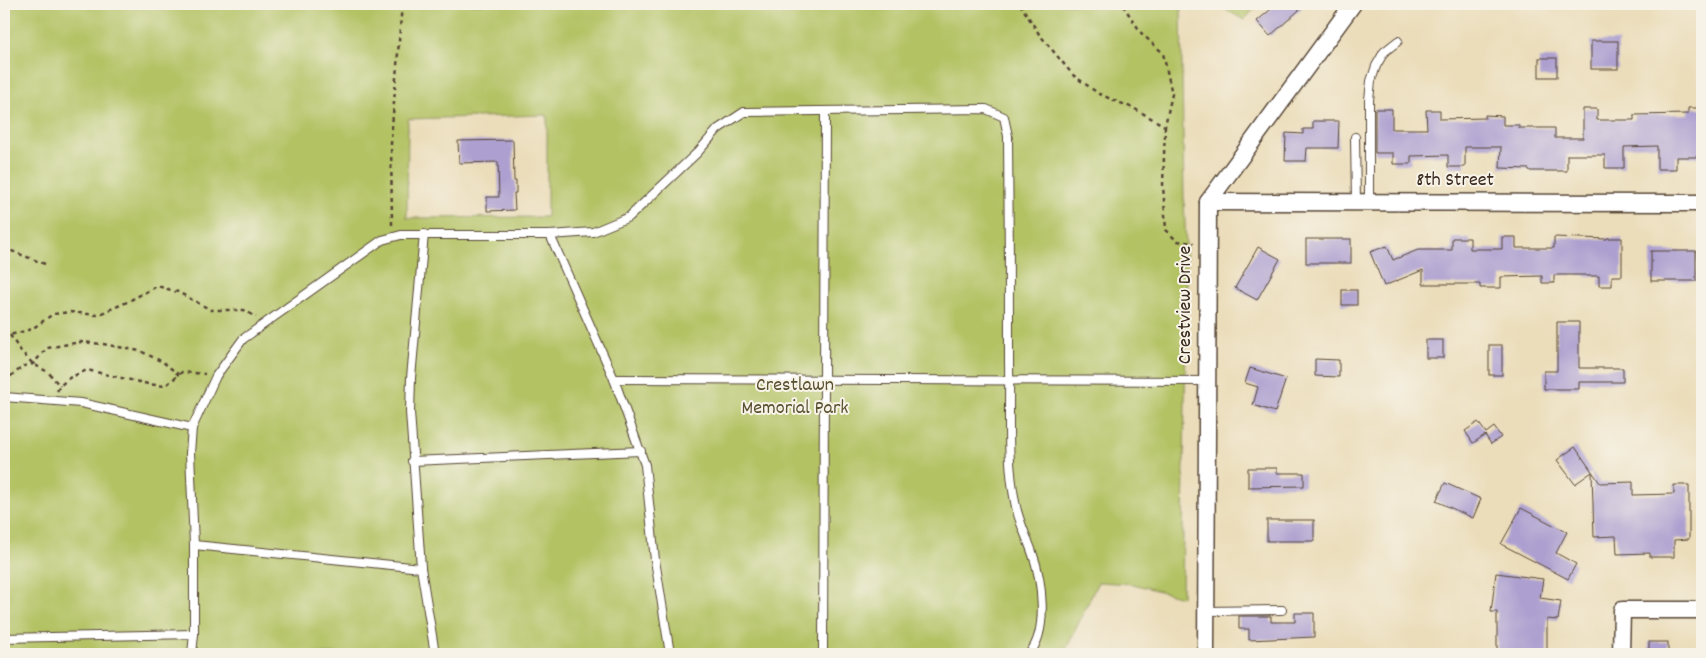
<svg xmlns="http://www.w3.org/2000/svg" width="1706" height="658" font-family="Dekko,sans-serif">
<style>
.green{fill:#b3c264;stroke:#777641;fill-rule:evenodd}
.building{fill:#ada0d0}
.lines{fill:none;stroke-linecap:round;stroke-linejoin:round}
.lane-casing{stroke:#554535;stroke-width:10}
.street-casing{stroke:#554535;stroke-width:19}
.path{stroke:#554535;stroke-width:2.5;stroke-dasharray:4 4;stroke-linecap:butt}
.lane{stroke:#fff;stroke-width:8}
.street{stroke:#fff;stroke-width:16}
.labels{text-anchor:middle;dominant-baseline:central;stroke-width:4;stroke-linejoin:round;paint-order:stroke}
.street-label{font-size:20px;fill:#3b2a1e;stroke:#f7f3e8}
.park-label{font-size:20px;fill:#595030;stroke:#f7f3e8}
</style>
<rect width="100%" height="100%" fill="#f7f3e8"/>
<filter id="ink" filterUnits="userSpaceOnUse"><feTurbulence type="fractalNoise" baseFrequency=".02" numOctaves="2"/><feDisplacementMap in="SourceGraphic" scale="10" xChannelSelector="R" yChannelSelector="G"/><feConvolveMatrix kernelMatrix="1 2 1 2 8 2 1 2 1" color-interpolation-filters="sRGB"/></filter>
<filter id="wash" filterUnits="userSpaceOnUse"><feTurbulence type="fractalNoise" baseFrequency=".0096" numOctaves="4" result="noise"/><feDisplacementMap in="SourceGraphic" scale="20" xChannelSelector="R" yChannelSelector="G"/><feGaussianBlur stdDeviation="1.12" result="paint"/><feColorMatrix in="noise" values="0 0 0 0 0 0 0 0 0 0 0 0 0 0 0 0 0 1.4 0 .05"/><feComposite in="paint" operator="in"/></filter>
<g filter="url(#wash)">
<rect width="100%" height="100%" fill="#ebddba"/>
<!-- green -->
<g class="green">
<path d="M4 4H1181L1184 199 1187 271 1182 597 1133 584 1098 582 1064 654H4ZM547 115V217L407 218 408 119Z"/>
<path d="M1216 4H1259L1244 20Z"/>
</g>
<g id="blocks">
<!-- building -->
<g class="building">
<path d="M1277 4H1306L1270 36 1257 21Z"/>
<rect x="1591" y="41" width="27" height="28"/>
<rect x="1539" y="58" width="18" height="19"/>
<path d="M1688 108H1702V157H1676V169H1657V146L1624 147V168H1605V155H1567V171H1530L1529 169 1500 168 1501 147H1465V167H1448V155L1411 156V164H1393V153H1375V109H1392V129H1427L1426 110H1440V119L1485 118V115L1503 116V125H1519V128H1555V138H1583V109H1597V120H1634V115L1688 114Z"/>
<path d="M1313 121H1339L1338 148H1307L1306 161H1285L1286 133 1303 134V129H1313Z"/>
<path d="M513 140 514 181H516V193H514L515 210 487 211V197H499L498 162 459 163 458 141Z"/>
<path d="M1502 237H1516V248H1554V237L1607 239V238H1622V276H1612V286H1599V276H1586V275H1554V283H1542V276L1501 277V288H1480V284H1423V270L1384 286 1370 252 1387 246 1393 260 1418 250H1452V238H1470V249H1502Z"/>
<rect x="1306" y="239" width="45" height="24"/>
<path d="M1258 247 1280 259 1257 300 1235 288Z"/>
<rect x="1651" y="251" width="45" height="30"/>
<rect x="1342" y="290" width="15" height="15"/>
<path d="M1557 322H1579V368H1623V382H1579V389H1544V371H1557Z"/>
<rect x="1426" y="340" width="17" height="18"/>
<rect x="1489" y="345" width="13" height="30"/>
<path d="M1315 359 1339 360V377L1315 376Z"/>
<path d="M1250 368 1286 379 1275 412 1253 405 1258 387 1245 383Z"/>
<path d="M1478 422 1486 433 1494 427 1501 437 1491 444 1485 435 1473 443 1465 431Z"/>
<path d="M1575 447 1600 483 1633 482V495L1674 494V485H1689V539L1674 540V557H1650V553L1617 554 1616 536 1594 537 1592 472 1575 484 1557 460Z"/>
<path d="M1248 468H1277V473H1304V486L1248 487Z"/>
<path d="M1445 483 1481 499 1473 518 1436 501Z"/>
<path d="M1521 508 1567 532 1556 553 1576 564 1568 579 1501 544Z"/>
<rect x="1267" y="520" width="47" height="21"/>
<path d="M1496 573 1543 579 1540 598 1561 601 1558 620 1547 619V654H1497V612H1491Z"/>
<path d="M1295 613H1314V637L1249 640V629H1239V616H1271V622H1295Z"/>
<rect x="1649" y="642" width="19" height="12"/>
</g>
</g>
</g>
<g filter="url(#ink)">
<use href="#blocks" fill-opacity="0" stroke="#554535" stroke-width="1"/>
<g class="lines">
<defs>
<g id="lane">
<path d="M1355 137 1356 202"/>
<path d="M1369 202V100L1371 81 1376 66 1384 52 1398 41"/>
<path d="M424 234 411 378 410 412 421 568 435 654"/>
<path d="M550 235 614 379 645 465 655 560 670 654"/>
<path d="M614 379 1207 381"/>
<path d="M4 397 81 403 192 428 190 453 194 545V634"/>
<path d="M192 428 216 376 243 339 382 240 401 235H550L593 232 629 217 698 152 718 129 744 112 986 109 1004 117 1008 136C1009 212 1009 287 1009 363 1010 409 1006 457 1015 502 1018 520 1026 535 1032 552 1042 579 1049 631 1029 654"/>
<path d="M412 461 641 451"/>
<path d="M194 545 421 568"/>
<path d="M1206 611 1282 610"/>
<path d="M4 638 194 634 192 654"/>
<path d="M823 654 825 111"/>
</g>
<g id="street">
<path d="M1208 202 1702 203"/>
<path d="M1206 654 1208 202 1353 4"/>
<path d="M1621 654 1622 610H1702"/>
</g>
</defs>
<!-- lane casing -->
<use href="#lane" class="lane-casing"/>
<!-- street casing -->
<use href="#street" class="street-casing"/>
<!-- path -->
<g class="path">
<path d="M1020 4 1039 34 1073 75 1099 94 1135 109 1165 126 1172 94 1163 53 1142 34 1122 4"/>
<path d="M1165 126 1163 185 1166 230 1177 241 1194 243"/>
<path d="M392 225 391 139 402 4"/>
<path d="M4 248 45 264"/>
<path d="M4 333 10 335 32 329 53 314 70 312 97 315 125 303 157 286 178 292 211 310H244L256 317"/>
<path d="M10 335 19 349 33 364 48 372 60 386"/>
<path d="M4 381 24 366 33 364 47 348 80 342 103 344 140 351 163 362 179 375"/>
<path d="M57 391 60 386 69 378 87 370 148 384 165 386 182 372 205 374"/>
</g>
<!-- lane -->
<use href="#lane" class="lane"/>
<!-- street -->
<use href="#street" class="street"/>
</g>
</g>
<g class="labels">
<!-- street labels -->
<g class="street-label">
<text x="1455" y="181">8th Street</text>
<text transform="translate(1186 305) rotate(-90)">Crestview Drive</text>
</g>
<!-- park labels -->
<g class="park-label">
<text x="795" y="386">Crestlawn<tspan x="795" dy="23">Memorial Park</tspan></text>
</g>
</g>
<!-- margin -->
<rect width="1706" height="658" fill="none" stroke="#f7f3e8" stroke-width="20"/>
</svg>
